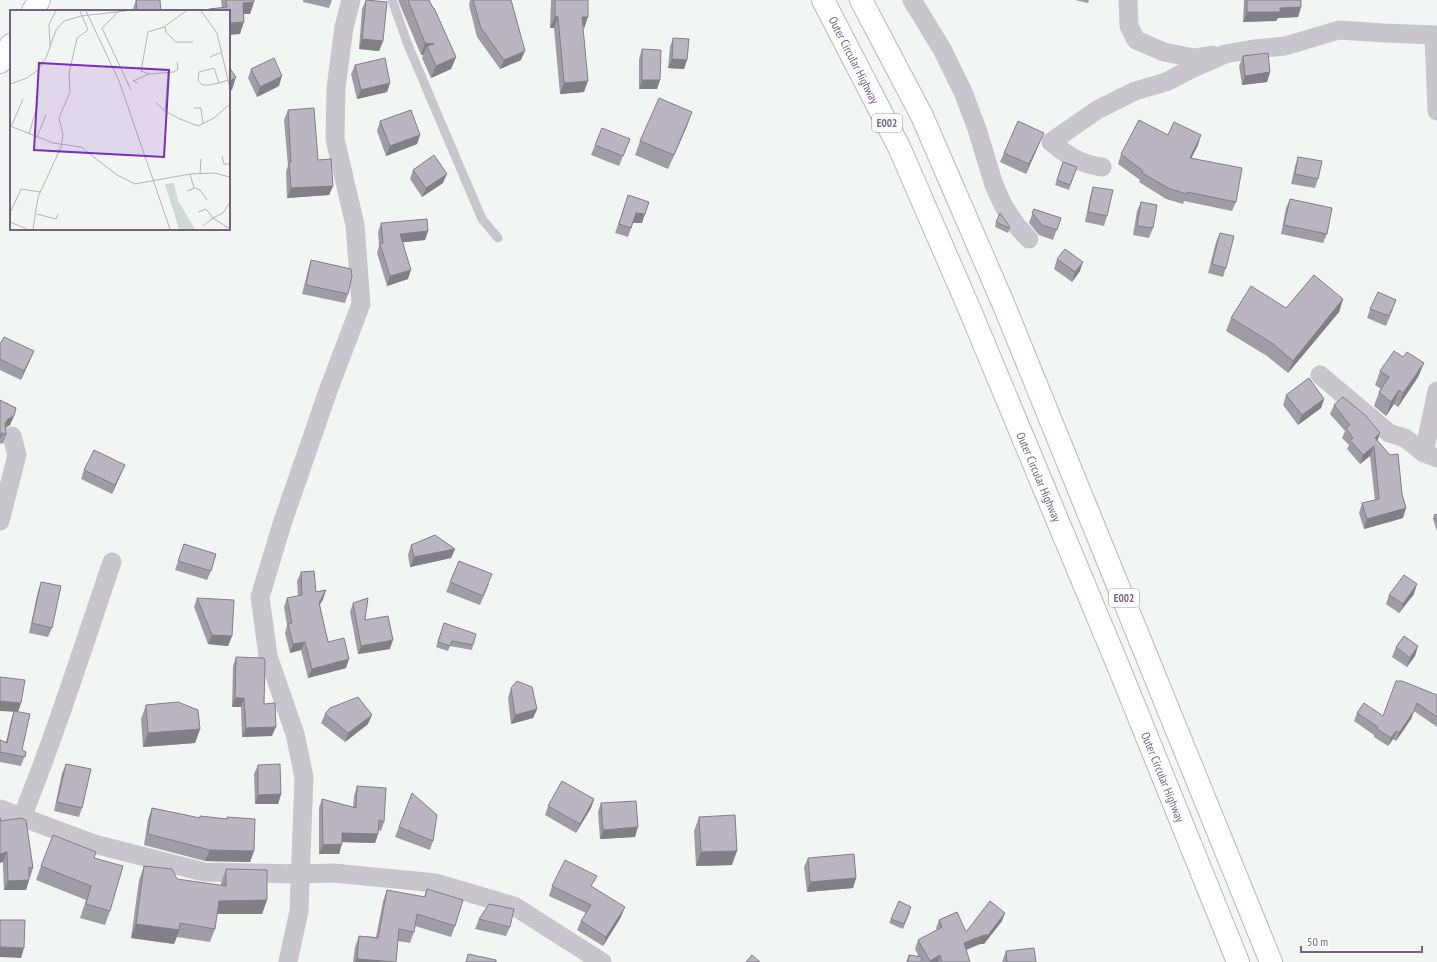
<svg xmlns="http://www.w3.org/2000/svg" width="1437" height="962" font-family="'PT Sans Narrow',sans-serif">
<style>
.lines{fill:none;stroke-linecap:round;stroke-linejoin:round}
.primary-casing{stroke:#bab6be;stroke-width:24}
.highway-casing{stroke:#b9b5bc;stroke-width:24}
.lane{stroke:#c9c5cc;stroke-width:9}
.street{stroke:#c9c5cc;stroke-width:19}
.primary{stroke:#fff;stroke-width:22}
.highway{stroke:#fff;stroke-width:22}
.wall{fill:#a09ca5}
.shaded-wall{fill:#827f86}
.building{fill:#bab5c0;stroke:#827f86}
.labels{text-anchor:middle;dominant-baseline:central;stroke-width:4;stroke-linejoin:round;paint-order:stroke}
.shield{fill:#fff;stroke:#9e91aa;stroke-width:1}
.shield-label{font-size:11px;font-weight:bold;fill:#746286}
.street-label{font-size:12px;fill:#746286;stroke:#fff}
.inset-road{fill:none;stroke:#b8b2c0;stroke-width:1}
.view{fill:#7b2cbf;fill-opacity:0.15;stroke:#7b2cbf;stroke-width:2}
.inset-edge{fill:none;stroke:#746286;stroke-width:2}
</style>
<rect width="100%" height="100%" fill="#f2f6f2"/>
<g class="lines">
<defs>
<g id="primary">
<path d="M33 11 39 0"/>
<path d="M0 62 11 45"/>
</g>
<g id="highway">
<path d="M823 0 899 147 969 308 1119 668 1238 962"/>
<path d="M861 0 922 116 1003 303 1271 962"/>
</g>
</defs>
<!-- primary casing -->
<use href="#primary" class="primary-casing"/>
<!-- highway casing -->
<use href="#highway" class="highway-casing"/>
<!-- lane -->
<path class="lane" d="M392 0 408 45 482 219 498 238"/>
<!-- street -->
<g class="street">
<path d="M912 0 942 49 963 92 977 129 994 185 1003 205 1016 225 1029 239"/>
<path d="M1128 0 1129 26 1136 40 1164 52 1194 58 1212 55"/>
<path d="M1434 36 1437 111"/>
<path d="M1102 167C1080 164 1068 156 1051 142L1097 110 1135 91 1166 82 1189 70 1225 54 1254 49 1285 46 1339 30 1384 33 1437 35"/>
<path d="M1320 375 1389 433 1405 438 1424 453"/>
<path d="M1437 391 1424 453 1437 458"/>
<path d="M0 521 17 455 12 436"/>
<path d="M0 809 94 844 204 872 300 874 334 873 436 883 514 906 602 962"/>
<path d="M22 817C56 733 83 647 112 562"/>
<path d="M288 962 299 911 304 777 295 734 268 656 260 597 282 524 328 391 361 304 355 225 335 139 336 88 344 27 351 0"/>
</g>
<!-- primary -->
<use href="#primary" class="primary"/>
<!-- highway -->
<use href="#highway" class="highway"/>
</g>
<!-- wall -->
<g class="wall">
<path d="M136 0 161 11H133V9Z"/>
<path d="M221 0H254V2L250 14H244L240 34 229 11H208L209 9 222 8Z"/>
<path d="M303 0H332L329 8 303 2Z"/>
<path d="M366 0 383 41 379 51 359 49 362 9Z"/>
<path d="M398 0H429L456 57 451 69 431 78 422 58 423 55H421Z"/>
<path d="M470 0H511L521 60 500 69 477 37 469 5Z"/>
<path d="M551 0H588L583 29 584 92 560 94 554 28H550Z"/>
<path d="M1075 0H1089L1088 3Z"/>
<path d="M1244 0H1301V7L1298 17 1278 18 1276 21 1243 22Z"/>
<path d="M673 38 687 60 684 69 668 68 670 47Z"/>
<path d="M642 49 660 80 657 89H639V59Z"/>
<path d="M1243 56 1270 72 1267 82 1242 85 1239 66Z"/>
<path d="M355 65 390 83 387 92 357 99 351 74Z"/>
<path d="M251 69 279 86 257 97 248 78Z"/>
<path d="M288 110 318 160 333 186 329 195 287 198 286 171 288 166 284 120Z"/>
<path d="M380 121 420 135 417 144 386 156 377 131Z"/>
<path d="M687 126 668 169 635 155 640 141Z"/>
<path d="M1168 135 1198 145 1191 158 1236 202 1232 211 1184 201 1183 204 1166 199 1139 182 1140 180 1118 164 1121 154Z"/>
<path d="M630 139 619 166 591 155 595 145Z"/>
<path d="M1040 142 1026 174 1000 162 1004 153Z"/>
<path d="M1298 157 1318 179 1315 188 1291 184 1295 166Z"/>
<path d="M1063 162 1077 167 1069 190 1055 185Z"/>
<path d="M413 170 443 183 422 197 410 179Z"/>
<path d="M1093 187 1107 216 1104 226 1085 222 1090 197Z"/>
<path d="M1290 199 1327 234 1323 243 1281 234 1286 208Z"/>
<path d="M1141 202 1153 228 1149 238 1133 235 1137 211Z"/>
<path d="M625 204 642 223H633L628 237 615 233Z"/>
<path d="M1034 209 1061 218 1053 240 1039 235 1029 223Z"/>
<path d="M996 222 1010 228 1008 233 995 227Z"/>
<path d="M381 223 428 231 425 240 403 242 408 279 387 286 377 253 379 246 378 232Z"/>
<path d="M1220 233 1226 268 1223 277 1208 273 1216 242Z"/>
<path d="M1057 259 1080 271 1072 282 1054 269Z"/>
<path d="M311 260 348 294 345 303 302 294 308 270Z"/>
<path d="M1343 299 1339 312 1288 373 1267 356 1226 331 1231 318 1286 308Z"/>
<path d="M1370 309H1393L1386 326 1367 318Z"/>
<path d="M0 344 34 351 30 360 21 380 0 370Z"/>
<path d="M1403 357 1424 363 1418 377 1398 407 1394 404 1386 416 1374 406 1379 392 1381 389 1375 385 1380 371Z"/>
<path d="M1286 395 1324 399 1321 408 1298 425 1283 405Z"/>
<path d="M0 400 16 408 10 425 5 428 6 435 3 444 0 443Z"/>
<path d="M1334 405 1380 433 1377 441 1403 518 1364 529 1359 513 1362 503 1375 500 1370 456 1360 464 1347 449 1349 445 1342 438 1345 431 1330 414Z"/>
<path d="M125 465 121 474 112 494 81 479 84 470Z"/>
<path d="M1437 514V531L1433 519 1434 515Z"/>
<path d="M184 544 211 571 207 580 175 570Z"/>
<path d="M411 545 455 549 451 558 410 567 408 555Z"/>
<path d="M301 572 316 592 326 590 323 599 320 605 328 642 346 668 308 678 301 650 290 653 285 633 287 625 284 607 287 598 298 596 297 581Z"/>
<path d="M41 582 52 628 48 637 29 633 38 591Z"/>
<path d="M450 582 489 584 480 605 446 592Z"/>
<path d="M1414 594 1399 613 1386 604 1389 595Z"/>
<path d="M197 598 232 636 228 646 208 644 194 607Z"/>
<path d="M353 603 365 620 390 649 358 654 350 612Z"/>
<path d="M444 623 473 645 472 650 450 646 448 651 436 647Z"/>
<path d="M1418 646 1415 656 1407 667 1392 657 1396 647Z"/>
<path d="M236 657 264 704 272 736 242 737 241 707H232L233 666Z"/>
<path d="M511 688 537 709 533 718 511 724 508 698Z"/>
<path d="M1437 695V727L1414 711 1411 719 1396 741 1393 739 1388 746 1374 737V735L1354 721 1357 713 1383 716Z"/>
<path d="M21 703 18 712 22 750 26 752 21 766 0 762V740L6 742 11 720 14 712Z"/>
<path d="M146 705 200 729 195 743 143 747 141 719Z"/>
<path d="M325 714 368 724 345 742 321 723Z"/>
<path d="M66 764 82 808 79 817 54 811 62 773Z"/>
<path d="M258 765 281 794 278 804H255L254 774Z"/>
<path d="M357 786 384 822 381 831 378 830V834L375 843 342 842 339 854H319V808L322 799 353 807 354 796Z"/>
<path d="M412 793 433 841 430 850 395 837Z"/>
<path d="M594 799 591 808 576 833 545 815 548 806Z"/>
<path d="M601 803 635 837 600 839 598 812Z"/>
<path d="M152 808 199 818 200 816 227 819V817L254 851 250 862 205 861 144 845 148 819Z"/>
<path d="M699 817 732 865 696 866 694 831Z"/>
<path d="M1 821 33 868 30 878 29 877V880L26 890H4Z"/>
<path d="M94 858 110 911 105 925 80 918 86 900 36 880 41 866Z"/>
<path d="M808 858 856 878 853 888 807 892 804 867Z"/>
<path d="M144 866 177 879 221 885V883L226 869 267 900 262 914H217L215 929 210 942 177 937 174 944 131 938 139 880Z"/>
<path d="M552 886 592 887 621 917 603 946 577 930 581 921 586 913 549 896Z"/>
<path d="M427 889 455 926 451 937 415 926 414 932 410 943 398 941 396 962H353L355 947 359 936 376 937 383 901 387 890 424 897Z"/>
<path d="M910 912 903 929 889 923 891 919Z"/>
<path d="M479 919 510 927 506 936 475 929Z"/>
<path d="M939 920 966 932 1002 921 984 944H980L966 950 970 962H922L921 960V962H906L909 955 919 957 915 949 918 940 937 930 936 928Z"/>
<path d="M1006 951 1036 962H1002Z"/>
</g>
<!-- shaded-wall -->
<g class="shaded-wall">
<path d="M254 2 250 14H239L243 3Z"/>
<path d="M1301 7 1298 17 1278 18 1276 21 1243 22 1247 12 1280 8Z"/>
<path d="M555 16 558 17 554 28H550Z"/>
<path d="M582 17H588L584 29Z"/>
<path d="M244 22 240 34 229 35V23Z"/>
<path d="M362 39 383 41 379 51 359 49Z"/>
<path d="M425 43 434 44 427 46 423 55H421Z"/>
<path d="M525 51 521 60 500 69 504 60Z"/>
<path d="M456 57 451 69 431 78 436 66Z"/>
<path d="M672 59 687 60 684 69 668 68Z"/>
<path d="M1270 72 1267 82 1242 85 1245 76Z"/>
<path d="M282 76 279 86 257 97 260 87Z"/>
<path d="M236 77 232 90 229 91V82Z"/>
<path d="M642 80H660L657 89H639Z"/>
<path d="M588 81 584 92 560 94 564 83Z"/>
<path d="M390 83 387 92 357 99 361 90Z"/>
<path d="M692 112 687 126 668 169 674 155Z"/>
<path d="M1044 133 1040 142 1026 174 1029 164Z"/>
<path d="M420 135 417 144 386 156 390 146Z"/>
<path d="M1201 135 1198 145 1187 167 1190 158Z"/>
<path d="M447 174 443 183 422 197 426 188Z"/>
<path d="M333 186 329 195 287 198 291 188Z"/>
<path d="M636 213 645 214 642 223H633Z"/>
<path d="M428 231 425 240 397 243 400 234Z"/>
<path d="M1083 262 1080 271 1072 282 1075 272Z"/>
<path d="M411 270 408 279 387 286 390 276Z"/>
<path d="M1343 299 1339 312 1288 373 1293 361Z"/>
<path d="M34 351 30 360 21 380 24 371Z"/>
<path d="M1424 363 1418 377 1398 407 1403 393Z"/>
<path d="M1399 390 1394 404 1386 416 1391 402Z"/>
<path d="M1324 399 1321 408 1298 425 1302 415Z"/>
<path d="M14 416 10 425 5 428V423L8 419Z"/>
<path d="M1380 433 1377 442 1375 438Z"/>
<path d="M1374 446 1370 456 1360 464 1363 455Z"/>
<path d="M125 465 121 474 112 494 115 485Z"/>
<path d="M1406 508 1403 518 1364 529 1367 519Z"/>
<path d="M455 549 451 558 410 567 414 557Z"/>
<path d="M1417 584 1414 594 1399 613 1403 604Z"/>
<path d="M326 590 323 599 316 611 319 603Z"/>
<path d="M212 635 232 636 228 646 208 644Z"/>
<path d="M393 640 390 649 358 654 361 646Z"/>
<path d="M305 642 301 650 290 653 293 644Z"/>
<path d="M1418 646 1415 656 1407 667 1410 658Z"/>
<path d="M349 659 346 668 308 678 312 669Z"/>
<path d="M235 698H244L241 707H232Z"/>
<path d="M0 701 21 703 18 712 0 711Z"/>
<path d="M1417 703 1411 719 1396 741 1399 733Z"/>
<path d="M537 709 533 718 511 724 515 715Z"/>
<path d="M372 715 368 724 345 742 348 733Z"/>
<path d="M276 727 272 736 242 737 246 728Z"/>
<path d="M200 729 195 743 143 747 148 733Z"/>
<path d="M1396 731 1393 739 1388 746 1391 738Z"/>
<path d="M281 794 278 804H255L258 795Z"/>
<path d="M594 799 591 808 576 833 580 824Z"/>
<path d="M638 827 635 837 600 839 603 830Z"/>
<path d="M342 833 378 834 375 843 339 842Z"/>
<path d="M342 844 339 854H319L323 845Z"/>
<path d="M210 850 254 851 250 862 205 861Z"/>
<path d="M737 851 732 865 696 866 701 852Z"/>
<path d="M7 852 3 862 0 863V854Z"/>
<path d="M856 878 853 888 807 892 810 882Z"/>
<path d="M29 880 26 890H4L8 881Z"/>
<path d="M267 900 262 914H214L219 901Z"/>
<path d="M625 907 621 917 603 946 606 937Z"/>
<path d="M1005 913 1002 921 984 944H980L961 952 964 943Z"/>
<path d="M136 924 179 930 174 944 131 938Z"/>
<path d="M0 947 24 948 21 958 0 957Z"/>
<path d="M940 955 938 962H930V961Z"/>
<path d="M357 959 395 962H355Z"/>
</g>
<!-- building -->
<g class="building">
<path d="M136 0H160L161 11H137Z"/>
<path d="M226 0H254V2L243 3 244 22 229 23V11H209V9L227 7Z"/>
<path d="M366 0 387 2 383 41 362 39Z"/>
<path d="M408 0H429L433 8H434L456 57 436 66 427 46 434 44 425 43Z"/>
<path d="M473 0H511L525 51 504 60 481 28Z"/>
<path d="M555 0H588V17H582L588 81 564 83 558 17 555 16Z"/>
<path d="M1247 0H1301V7L1280 8V12H1247Z"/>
<path d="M673 38 689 39 687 60 672 59Z"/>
<path d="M642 49 661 50 660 80H642Z"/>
<path d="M1268 53 1270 72 1245 76 1243 56Z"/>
<path d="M274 58 282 76 260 87 251 69Z"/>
<path d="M385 58 390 83 361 90 355 65Z"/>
<path d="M229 67 236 77 229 82Z"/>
<path d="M659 98 692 112 674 155 640 141Z"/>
<path d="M314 108 318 160 331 159 333 186 291 188 289 162H291L288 110Z"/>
<path d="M411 110 420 135 390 146 380 121Z"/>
<path d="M1139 120 1168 135 1174 122 1201 135 1190 158 1242 168 1236 202 1187 192V194L1170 189 1142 173 1143 171 1121 154Z"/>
<path d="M1018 121 1044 133 1029 164 1004 153Z"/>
<path d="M602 128 630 139 623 156 595 145Z"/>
<path d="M434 155 447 174 426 188 413 170Z"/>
<path d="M1298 157 1322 161 1318 179 1295 174Z"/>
<path d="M1063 162 1077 167 1070 185 1057 180Z"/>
<path d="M1093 187 1113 190 1107 216 1088 212Z"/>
<path d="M628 195 649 202 645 214 636 213 631 228 619 224Z"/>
<path d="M1290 199 1332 208 1327 234 1284 225Z"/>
<path d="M1141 202 1157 205 1153 228 1137 226Z"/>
<path d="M1034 209 1061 218 1057 230 1042 225 1032 213Z"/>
<path d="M1000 213 1009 226 1010 228 996 222Z"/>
<path d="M427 219 428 231 400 234 411 270 390 276 380 244 383 243 381 223Z"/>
<path d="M1220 233 1234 236 1226 268 1212 264Z"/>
<path d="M1065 249 1083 262 1075 272 1057 259Z"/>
<path d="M311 260 351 269 352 276 348 294 306 285Z"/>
<path d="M1314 275 1343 299 1293 361 1272 343 1231 318 1251 286 1286 308Z"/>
<path d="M1378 292 1396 300 1389 316 1370 309Z"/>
<path d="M4 337 34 351 24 371 0 359V344Z"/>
<path d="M1394 351 1403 357 1407 352 1424 363 1403 393 1399 390 1391 402 1379 392 1389 377 1380 371Z"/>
<path d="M1309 378 1324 399 1302 415 1286 395Z"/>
<path d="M1343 397 1365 415 1380 433 1375 438 1390 455 1398 454 1402 494 1406 508 1367 519 1362 503 1379 499 1374 446 1363 455 1350 440 1353 438 1346 428 1350 425 1334 405Z"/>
<path d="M0 400 16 408 14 416 8 419 5 423 6 435 2 433 0 438Z"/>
<path d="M94 450 125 465 115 485 84 470Z"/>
<path d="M1437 514V522L1434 515Z"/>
<path d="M435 535 455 549 414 557 411 545Z"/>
<path d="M184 544 216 554 211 571 178 561Z"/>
<path d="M459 561 492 574 483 596 450 582Z"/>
<path d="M314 571 316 592 326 590 319 603 328 642 344 638 349 659 312 669 305 642 293 644 288 624 292 623 287 598 302 595 301 572Z"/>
<path d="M1404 575 1417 584 1403 604 1389 595Z"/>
<path d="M41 582 61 586 52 628 32 623Z"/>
<path d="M197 598 234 600 232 636 212 635Z"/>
<path d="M368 598 365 620 388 616 393 640 361 646 353 603Z"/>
<path d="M444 623 476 634 473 645 452 641 450 646 438 642Z"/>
<path d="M1404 636 1418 646 1410 658 1396 647Z"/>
<path d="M236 657 264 658 265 662 264 704 275 703 276 727 246 728 244 698H235Z"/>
<path d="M0 677 25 680 21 703 0 701Z"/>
<path d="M517 681 532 687 537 709 515 715 511 688Z"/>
<path d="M1396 681H1402L1437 695V717L1417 703 1414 711 1399 733 1396 731 1391 738 1377 729 1378 727 1357 713 1364 703 1383 716Z"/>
<path d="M358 697 372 715 348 733 325 714 330 708Z"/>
<path d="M178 702 198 710 200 729 148 733 146 705Z"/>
<path d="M14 711 30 714 22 750 26 752 25 757 0 752V740L7 743Z"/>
<path d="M66 764 91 769 82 808 57 802Z"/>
<path d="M280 764 281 794 258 795V765Z"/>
<path d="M562 781 594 799 580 824 548 806Z"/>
<path d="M357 786 386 788 384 822 379 820 378 834 342 833V844L323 845 322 799 356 808Z"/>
<path d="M412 793 437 815 433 841 399 827Z"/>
<path d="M636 801 638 827 603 830 601 803Z"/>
<path d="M152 808 200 818V816L227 819V817L255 819 254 851 210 850 148 834Z"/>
<path d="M735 815 737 851 701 852 699 817Z"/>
<path d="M0 818 1 821 21 818 26 820 33 868 29 867V880L8 881 7 852 0 854Z"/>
<path d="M53 835 96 852 94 858 123 866 110 911 86 904 91 886 41 866Z"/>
<path d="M854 854 856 878 810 882 808 858Z"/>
<path d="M565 860 597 876 591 886 625 907 606 937 581 921 591 905 552 886Z"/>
<path d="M144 866 172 869 177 879 226 886V869L267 870V900L219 901 215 929 180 923 179 930 136 924Z"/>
<path d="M427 889 463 900 455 926 417 914 414 932 399 929 396 962 357 959 359 936 378 938 387 890 425 897Z"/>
<path d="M899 901 911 907 904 924 891 919Z"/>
<path d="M990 901 1005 913 988 935H984L964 943 970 962H942L940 955 930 961 918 940 942 927 939 920 957 912 966 932Z"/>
<path d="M489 904 514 909 510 927 479 919Z"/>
<path d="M0 920H25L24 948 0 947Z"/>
<path d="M1034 948 1036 962H1007L1006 951Z"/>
<path d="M468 954 496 960V962H466Z"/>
<path d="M752 955 760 962H746Z"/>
<path d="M909 955 922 957 921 962H908Z"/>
</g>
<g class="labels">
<!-- shield labels -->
<g class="shield">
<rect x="872" y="114" width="30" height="18" rx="3"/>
<rect x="1109" y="589" width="30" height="18" rx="3"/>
</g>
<g class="shield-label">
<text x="887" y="123">E002</text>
<text x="1124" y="598">E002</text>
</g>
<!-- street labels -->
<g class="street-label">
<text transform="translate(854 60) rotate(63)">Outer Circular Highway</text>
<text transform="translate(1039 477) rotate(67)">Outer Circular Highway</text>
<text transform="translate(1163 777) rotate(68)">Outer Circular Highway</text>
</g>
</g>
<!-- overview -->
<g transform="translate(10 10)">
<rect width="220" height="220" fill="#f2f6f2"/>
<path d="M164 173 168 191 185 219H169L155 174Z" fill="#cedad6"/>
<path class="inset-road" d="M76 1 109 71 160 219M109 1 92 18 121 80M191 1 207 23 220 78M155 17 156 22 166 32H183M40 36 39 14 46 1M200 47 212 42M158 63 155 101 170 109 188 116 204 108 220 94M139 64 131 61 138 22 154 17 176 1M128 73 123 71 139 64 164 62 168 59 167 52M209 73 204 58 189 62 188 70 192 75H200L209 73 218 70M0 74 17 68 28 60 36 48 46 20 54 11 71 6 116 1M146 93 155 101M184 98H191L193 113M0 116 43 133 71 137 107 165 125 174 180 164 204 163 220 167M1 117 13 89M19 124 28 93M27 127 36 105M212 146 214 154H220M180 164 184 178M190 164 191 149M177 181 185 178 190 180 197 190M220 192 213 203 203 208 220 219M188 202 196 199 203 208 193 216M0 203 11 179 30 182M27 204 46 209 48 204M0 212 17 219M23 219 28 187 51 137 53 125 49 108 60 82 59 63 67 28 78 20 70 1"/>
<path class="view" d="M29 53 159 60 154 147 24 140Z"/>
<rect width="220" height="220" class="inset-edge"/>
</g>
<!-- scale -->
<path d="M1301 946v6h121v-6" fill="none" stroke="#746286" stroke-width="2"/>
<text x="1307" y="946" font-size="12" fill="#746286" stroke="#ffffff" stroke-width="3" paint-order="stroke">50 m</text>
</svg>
